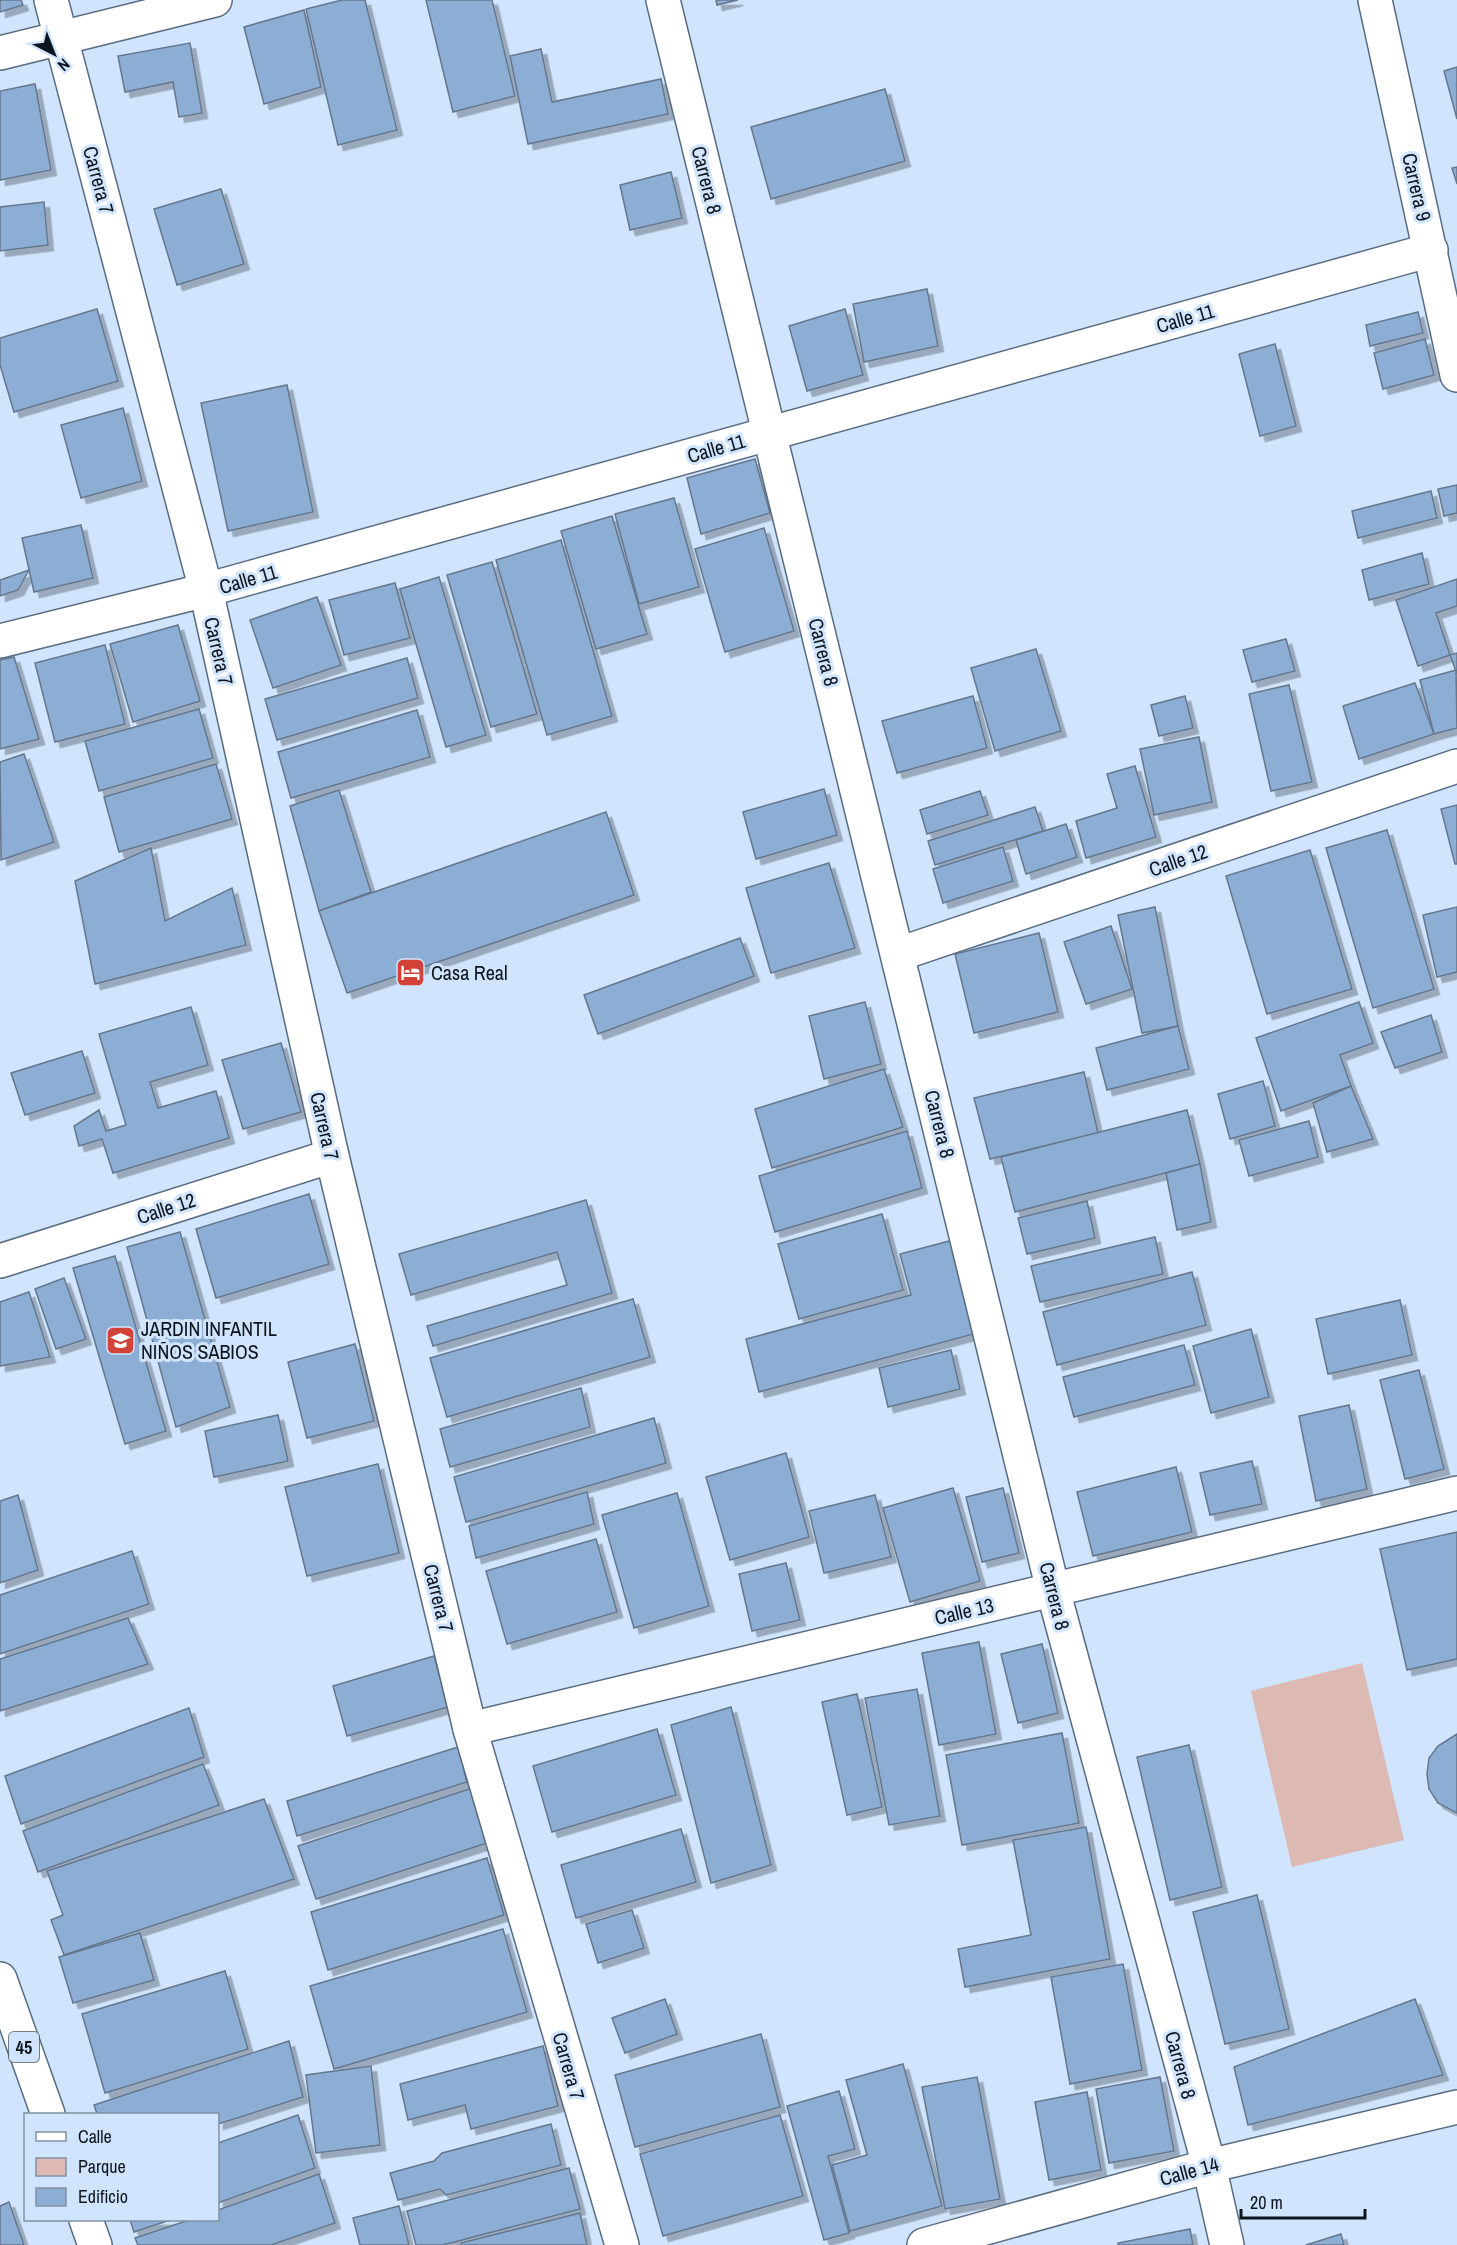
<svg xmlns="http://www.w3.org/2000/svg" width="1457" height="2245" font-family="'Archivo Narrow',sans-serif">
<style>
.green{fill:#ddb9b3}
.building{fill:#8cadd4;stroke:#65778d;stroke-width:1.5;filter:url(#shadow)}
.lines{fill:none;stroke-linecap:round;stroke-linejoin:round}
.street-casing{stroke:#596b80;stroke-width:36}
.primary-casing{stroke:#596b80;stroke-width:36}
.street{stroke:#fff;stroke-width:33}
.primary{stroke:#fff;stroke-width:33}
.labels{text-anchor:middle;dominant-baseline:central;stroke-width:6;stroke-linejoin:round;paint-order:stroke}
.shield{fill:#d0e5fd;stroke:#485360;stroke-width:1.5}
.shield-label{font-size:18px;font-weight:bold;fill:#0d141c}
.street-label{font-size:20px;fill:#0d141c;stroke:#d0e5fd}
.poi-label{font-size:20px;fill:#0d141c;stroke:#d0e5fd;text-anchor:start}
</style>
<defs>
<filter id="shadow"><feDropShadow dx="5.5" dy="5.5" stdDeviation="0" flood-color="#0004"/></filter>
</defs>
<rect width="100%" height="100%" fill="#d0e5fd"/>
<!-- green -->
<path class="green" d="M1362 1663 1404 1840 1292 1867 1251 1691Z"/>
<!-- building -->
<g class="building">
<path d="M0 0H21L23 5 0 12Z"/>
<path d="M342 0H365L397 130 338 145 306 9Z"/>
<path d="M426 0H492L515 96 453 112Z"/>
<path d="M716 0H738L717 5Z"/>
<path d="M304 10 321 87 264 104 244 27Z"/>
<path d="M190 43 202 113 179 117 173 82 125 92 118 56Z"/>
<path d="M541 49 552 102 661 79 668 114 528 144 510 56Z"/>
<path d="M1457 67V119L1444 71Z"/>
<path d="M35 84 51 170 0 180V91Z"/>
<path d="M885 89 905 161 771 199 751 127Z"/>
<path d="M1457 167V184L1452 168Z"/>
<path d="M671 172 682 218 630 230 620 185Z"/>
<path d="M221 189 244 264 177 285 154 209Z"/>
<path d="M44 202 48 245 0 251V207Z"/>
<path d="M927 289 938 346 864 362 853 304Z"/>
<path d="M97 309 118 381 14 412 0 365V338Z"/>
<path d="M845 309 863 375 807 391 789 326Z"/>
<path d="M1418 312 1423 333 1370 346 1366 325Z"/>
<path d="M1425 339 1434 375 1383 389 1374 353Z"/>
<path d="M1275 344 1296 426 1260 436 1239 354Z"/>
<path d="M287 385 313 512 228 531 201 403Z"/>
<path d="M123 408 142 481 81 498 61 425Z"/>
<path d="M755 459 770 513 701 534 687 478Z"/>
<path d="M1457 485V513L1444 516 1438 489Z"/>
<path d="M1431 491 1437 518 1358 538 1352 511Z"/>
<path d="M674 498 699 587 639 604 615 514Z"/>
<path d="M612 516 647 634 596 649 561 531Z"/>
<path d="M81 525 93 578 34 592 22 538Z"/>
<path d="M764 528 794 631 725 652 695 549Z"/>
<path d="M561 540 612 716 547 735 496 560Z"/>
<path d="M1422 553 1429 584 1369 600 1362 570Z"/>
<path d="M492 562 537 714 491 727 447 575Z"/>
<path d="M29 570 18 590 0 596V580Z"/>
<path d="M439 577 486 735 446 747 400 589Z"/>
<path d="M1457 579V606L1436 613 1450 655 1418 666 1396 600Z"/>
<path d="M395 583 410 638 344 655 329 600Z"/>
<path d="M317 597 341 665 273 688 250 620Z"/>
<path d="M178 625 200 701 133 722 110 644Z"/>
<path d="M1286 639 1295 671 1252 682 1243 650Z"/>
<path d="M105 645 125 724 55 742 35 663Z"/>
<path d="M1036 649 1061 731 995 751 971 668Z"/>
<path d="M1457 653V674L1450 655Z"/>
<path d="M14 657 39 739 0 749V660Z"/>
<path d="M407 658 418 698 277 740 265 699Z"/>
<path d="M1456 670 1457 728 1434 734 1420 680Z"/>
<path d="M1415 683 1434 734 1359 759 1343 706Z"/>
<path d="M1289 685 1312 782 1271 791 1249 694Z"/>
<path d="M973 696 987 748 897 773 882 721Z"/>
<path d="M1185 696 1193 728 1159 736 1151 705Z"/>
<path d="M199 709 213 758 99 791 85 741Z"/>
<path d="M417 710 430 757 291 798 278 752Z"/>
<path d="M1199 737 1212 802 1154 815 1140 749Z"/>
<path d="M24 754 54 842 1 860 0 762Z"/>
<path d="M216 764 232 819 119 852 104 797Z"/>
<path d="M1135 766 1156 837 1086 858 1076 821 1117 808 1107 774Z"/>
<path d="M824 789 837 835 756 859 743 812Z"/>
<path d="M339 790 371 892 319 911 290 806Z"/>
<path d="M980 791 988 815 927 834 920 810Z"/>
<path d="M1457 805V864H1455L1441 809Z"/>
<path d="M1035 807 1043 831 935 865 928 841Z"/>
<path d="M606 812 634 895 347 993 319 911Z"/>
<path d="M1066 824 1077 857 1026 874 1016 840Z"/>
<path d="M1387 830 1434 989 1373 1008 1326 848Z"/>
<path d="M1003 847 1013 881 943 903 933 869Z"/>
<path d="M151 848 165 921 232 888 246 945 95 984 75 881Z"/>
<path d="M1310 850 1352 989 1267 1014 1226 876Z"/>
<path d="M829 863 855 948 771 973 746 888Z"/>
<path d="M1155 907 1178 1026 1142 1033 1118 915Z"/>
<path d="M1457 907V972L1437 977 1423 915Z"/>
<path d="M1111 926 1132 989 1086 1004 1064 942Z"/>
<path d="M1039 933 1058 1012 974 1033 955 954Z"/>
<path d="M740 938 754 976 598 1034 584 995Z"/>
<path d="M865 1002 881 1064 824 1079 809 1016Z"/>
<path d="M1359 1002 1373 1043 1340 1055 1351 1086 1281 1111 1256 1038Z"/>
<path d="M191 1007 208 1065 150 1082 158 1108 216 1091 229 1138 113 1173 102 1139 79 1146 74 1126 99 1110 106 1131 126 1125 99 1034Z"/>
<path d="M1431 1015 1442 1052 1395 1068 1381 1032Z"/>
<path d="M1178 1026 1189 1069 1107 1090 1096 1048Z"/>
<path d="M281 1043 301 1112 243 1129 222 1060Z"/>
<path d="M82 1051 95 1093 25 1115 11 1073Z"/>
<path d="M884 1069 903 1127 772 1168 755 1109Z"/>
<path d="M1084 1072 1098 1133 990 1159 974 1098Z"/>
<path d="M1263 1081 1275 1126 1230 1139 1218 1094Z"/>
<path d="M1351 1086 1373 1139 1327 1152 1313 1103Z"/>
<path d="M1187 1110 1200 1164 1015 1212 1001 1157Z"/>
<path d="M1309 1121 1318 1157 1249 1176 1239 1140Z"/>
<path d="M907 1131 922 1188 775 1232 759 1176Z"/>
<path d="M1200 1164 1211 1222 1177 1230 1166 1173Z"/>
<path d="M309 1194 329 1264 216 1298 196 1229Z"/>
<path d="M586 1200 612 1293 433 1346 427 1326 567 1285 557 1252 411 1295 399 1254Z"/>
<path d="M1087 1201 1095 1238 1027 1254 1018 1218Z"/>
<path d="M882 1214 903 1290 799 1319 778 1244Z"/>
<path d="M180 1232 230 1407 176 1427 127 1247Z"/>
<path d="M1155 1237 1163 1274 1040 1302 1031 1266Z"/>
<path d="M953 1240 977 1333 759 1392 746 1339 911 1295 900 1254Z"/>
<path d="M115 1256 166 1431 125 1444 73 1268Z"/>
<path d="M1192 1272 1206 1325 1057 1365 1043 1312Z"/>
<path d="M64 1278 86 1339 56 1349 35 1289Z"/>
<path d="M29 1292 50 1357 0 1366V1302Z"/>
<path d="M633 1299 650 1357 447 1417 430 1358Z"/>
<path d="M1400 1300 1412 1355 1328 1374 1316 1319Z"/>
<path d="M1251 1329 1269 1397 1211 1413 1193 1346Z"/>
<path d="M355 1344 374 1421 307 1438 288 1362Z"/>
<path d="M1184 1345 1195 1385 1074 1417 1063 1377Z"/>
<path d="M951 1350 960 1389 888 1407 879 1368Z"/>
<path d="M1419 1370 1444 1469 1405 1479 1380 1380Z"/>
<path d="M581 1388 590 1427 450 1467 440 1429Z"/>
<path d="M1349 1405 1367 1489 1316 1501 1299 1416Z"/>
<path d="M278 1415 288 1461 214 1477 205 1431Z"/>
<path d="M654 1418 666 1463 466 1522 454 1477Z"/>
<path d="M786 1453 809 1537 730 1560 706 1477Z"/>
<path d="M1252 1461 1262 1504 1210 1515 1200 1473Z"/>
<path d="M378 1464 399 1553 307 1576 285 1487Z"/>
<path d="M1176 1467 1192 1532 1093 1556 1077 1492Z"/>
<path d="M953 1488 980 1581 910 1602 883 1508Z"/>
<path d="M1003 1488 1019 1553 982 1562 966 1497Z"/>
<path d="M587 1492 594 1524 476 1558 469 1526Z"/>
<path d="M677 1493 709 1606 634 1628 602 1515Z"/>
<path d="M18 1495 38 1570 0 1583V1501Z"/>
<path d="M875 1495 891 1557 824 1573 809 1511Z"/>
<path d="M1457 1532V1659L1407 1670 1380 1549Z"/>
<path d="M596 1539 617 1612 507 1644 486 1571Z"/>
<path d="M132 1551 149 1604 0 1654V1595Z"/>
<path d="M786 1563 800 1620 752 1631 739 1574Z"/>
<path d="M128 1618 148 1664 0 1711V1659Z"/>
<path d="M979 1642 996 1734 939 1745 922 1653Z"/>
<path d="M1042 1644 1058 1713 1018 1723 1001 1654Z"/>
<path d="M434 1656 448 1707 347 1736 333 1686Z"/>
<path d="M917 1689 940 1816 889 1825 865 1698Z"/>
<path d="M857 1694 882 1807 847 1815 822 1702Z"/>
<path d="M731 1707 771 1865 711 1883 671 1725Z"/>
<path d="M189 1708 204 1757 21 1824 5 1776Z"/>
<path d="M657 1729 676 1795 552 1832 533 1766Z"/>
<path d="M1062 1733 1079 1823 962 1845 946 1755Z"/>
<path d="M1457 1734V1813L1438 1803 1429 1789 1427 1774 1429 1758 1438 1746Z"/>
<path d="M1189 1745 1222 1887 1170 1900 1137 1757Z"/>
<path d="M458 1747 467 1782 297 1836 287 1801Z"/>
<path d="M203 1764 219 1805 38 1872 23 1831Z"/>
<path d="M472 1788 490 1842 316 1899 298 1846Z"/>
<path d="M264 1799 294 1879 64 1955 51 1920 63 1915 47 1871Z"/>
<path d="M1086 1827 1110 1959 965 1987 958 1949 1031 1935 1013 1840Z"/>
<path d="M681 1829 696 1882 576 1918 561 1865Z"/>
<path d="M487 1858 504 1915 328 1970 311 1912Z"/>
<path d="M1257 1895 1289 2029 1225 2044 1193 1912Z"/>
<path d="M632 1910 644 1948 598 1963 586 1924Z"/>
<path d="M503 1929 527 2012 334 2069 310 1986Z"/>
<path d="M140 1933 154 1980 73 2003 59 1957Z"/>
<path d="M1123 1964 1142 2070 1070 2084 1051 1977Z"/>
<path d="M225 1971 248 2049 105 2093 82 2014Z"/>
<path d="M665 1999 677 2034 625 2053 612 2018Z"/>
<path d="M1415 1999 1443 2075 1248 2125 1234 2067Z"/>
<path d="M761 2034 780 2107 635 2147 615 2075Z"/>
<path d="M289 2041 303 2097 218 2124V2114H97L94 2105Z"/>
<path d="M543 2046 558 2106 471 2129 465 2105 408 2120 400 2084Z"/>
<path d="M903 2064 942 2206 850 2231 832 2165 867 2155 846 2080Z"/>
<path d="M371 2066 380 2145 316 2153 306 2075Z"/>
<path d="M977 2077 1000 2199 945 2209 922 2087Z"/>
<path d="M1160 2077 1174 2151 1109 2163 1096 2089Z"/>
<path d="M839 2091 855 2149 828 2156 849 2233 824 2240 787 2106Z"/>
<path d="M1087 2092 1101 2170 1049 2180 1035 2102Z"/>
<path d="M298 2115 315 2168 218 2203V2143Z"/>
<path d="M780 2115 803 2196 663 2236 640 2154Z"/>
<path d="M551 2124 561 2165 446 2195 440 2189 398 2200 390 2173 434 2161 442 2153Z"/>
<path d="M569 2168 580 2209 443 2245H416L407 2211Z"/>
<path d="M319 2174 335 2223 271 2245H138L135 2238 189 2220H218V2210Z"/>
<path d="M9 2202 24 2245H0V2206Z"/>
<path d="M399 2206 409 2245H360L353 2218Z"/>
<path d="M580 2213 587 2245H461V2243Z"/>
<path d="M130 2220H170L134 2232Z"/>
<path d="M1190 2229 1193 2245H1118V2243Z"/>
<path d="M1341 2234 1344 2245H1306Z"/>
</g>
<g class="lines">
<defs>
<g id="street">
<path d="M51 0 206 590 332 1156 470 1729 622 2245"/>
<path d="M663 0 1053 1590 1209 2166 1227 2245"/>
<path d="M1375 0 1457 375"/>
<path d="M0 53 215 0"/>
<path d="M0 641 206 590 1431 250"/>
<path d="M899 954 1457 766"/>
<path d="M0 1261 332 1156"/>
<path d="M470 1729 1457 1493"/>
<path d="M924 2245 1209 2166 1457 2107"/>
</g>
<g id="primary">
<path d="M0 1979 48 2114"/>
<path d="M86 2220 95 2245"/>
</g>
</defs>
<!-- street casing -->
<use href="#street" class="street-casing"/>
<!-- primary casing -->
<use href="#primary" class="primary-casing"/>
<!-- street -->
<use href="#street" class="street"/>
<!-- primary -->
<use href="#primary" class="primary"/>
</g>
<!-- icons -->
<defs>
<symbol id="hotel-square" viewBox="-11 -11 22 22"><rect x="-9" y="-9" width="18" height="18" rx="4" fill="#d14338" stroke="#d0e5fd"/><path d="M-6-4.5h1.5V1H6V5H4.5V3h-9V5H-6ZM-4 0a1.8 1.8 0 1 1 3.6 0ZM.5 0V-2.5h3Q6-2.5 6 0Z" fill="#fff"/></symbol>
<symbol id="school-square" viewBox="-11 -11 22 22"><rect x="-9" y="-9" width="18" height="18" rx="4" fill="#d14338" stroke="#d0e5fd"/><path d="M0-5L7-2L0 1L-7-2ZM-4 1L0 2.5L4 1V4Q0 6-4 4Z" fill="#fff"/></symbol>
</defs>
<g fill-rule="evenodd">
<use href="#hotel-square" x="394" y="956" width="33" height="33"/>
<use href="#school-square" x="104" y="1324" width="33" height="33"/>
</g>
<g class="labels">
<!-- shield labels -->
<rect class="shield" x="9" y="2032" width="30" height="30" rx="4.5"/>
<g class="shield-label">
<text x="24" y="2047">45</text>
</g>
<!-- street labels -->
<g class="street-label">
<text transform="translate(99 180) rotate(75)">Carrera 7</text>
<text transform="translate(707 180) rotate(76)">Carrera 8</text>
<text transform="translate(1417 187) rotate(77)">Carrera 9</text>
<text transform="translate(1185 318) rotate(-16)">Calle 11</text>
<text transform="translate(716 448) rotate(-16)">Calle 11</text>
<text transform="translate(248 579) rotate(-16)">Calle 11</text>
<text transform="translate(219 651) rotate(77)">Carrera 7</text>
<text transform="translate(824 652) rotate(76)">Carrera 8</text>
<text transform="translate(1178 860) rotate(-19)">Calle 12</text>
<text transform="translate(940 1124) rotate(76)">Carrera 8</text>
<text transform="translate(325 1126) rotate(77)">Carrera 7</text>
<text transform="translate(166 1208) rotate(-18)">Calle 12</text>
<text transform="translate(1055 1596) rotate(76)">Carrera 8</text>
<text transform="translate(439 1598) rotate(76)">Carrera 7</text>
<text transform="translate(964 1611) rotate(-13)">Calle 13</text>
<text transform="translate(1181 2065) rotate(75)">Carrera 8</text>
<text transform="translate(569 2066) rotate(74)">Carrera 7</text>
<text transform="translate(1189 2171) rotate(-15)">Calle 14</text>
</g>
<!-- poi labels -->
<g class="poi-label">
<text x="431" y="972">Casa Real</text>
<text x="141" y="1328">JARDIN INFANTIL<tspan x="141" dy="23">NIÑOS SABIOS</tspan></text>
</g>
</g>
<!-- legend -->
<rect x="24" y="2113" width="195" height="108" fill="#d0e5fd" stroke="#8291a3" stroke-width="1.5"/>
<rect x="36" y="2132" width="30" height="9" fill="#ffffff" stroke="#8291a3" stroke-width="1.5"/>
<text x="78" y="2143" font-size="18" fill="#0d141c">Calle</text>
<rect x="36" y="2158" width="30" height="18" fill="#ddb9b3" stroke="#8291a3" stroke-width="1.5"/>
<text x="78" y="2173" font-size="18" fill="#0d141c">Parque</text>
<rect x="36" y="2188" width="30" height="18" fill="#8cadd4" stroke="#8291a3" stroke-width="1.5"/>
<text x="78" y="2203" font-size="18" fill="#0d141c">Edificio</text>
<!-- north arrow -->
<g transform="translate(54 54) rotate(138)" stroke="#d0e5fd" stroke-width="4.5" paint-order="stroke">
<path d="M0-4.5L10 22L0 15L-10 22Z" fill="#0d141c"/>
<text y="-9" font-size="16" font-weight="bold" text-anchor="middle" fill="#0d141c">N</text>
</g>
<!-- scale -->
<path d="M1241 2209v9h124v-9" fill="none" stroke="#0d141c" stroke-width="3"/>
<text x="1250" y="2209" font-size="18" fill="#0d141c" stroke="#d0e5fd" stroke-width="4.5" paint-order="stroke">20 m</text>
</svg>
